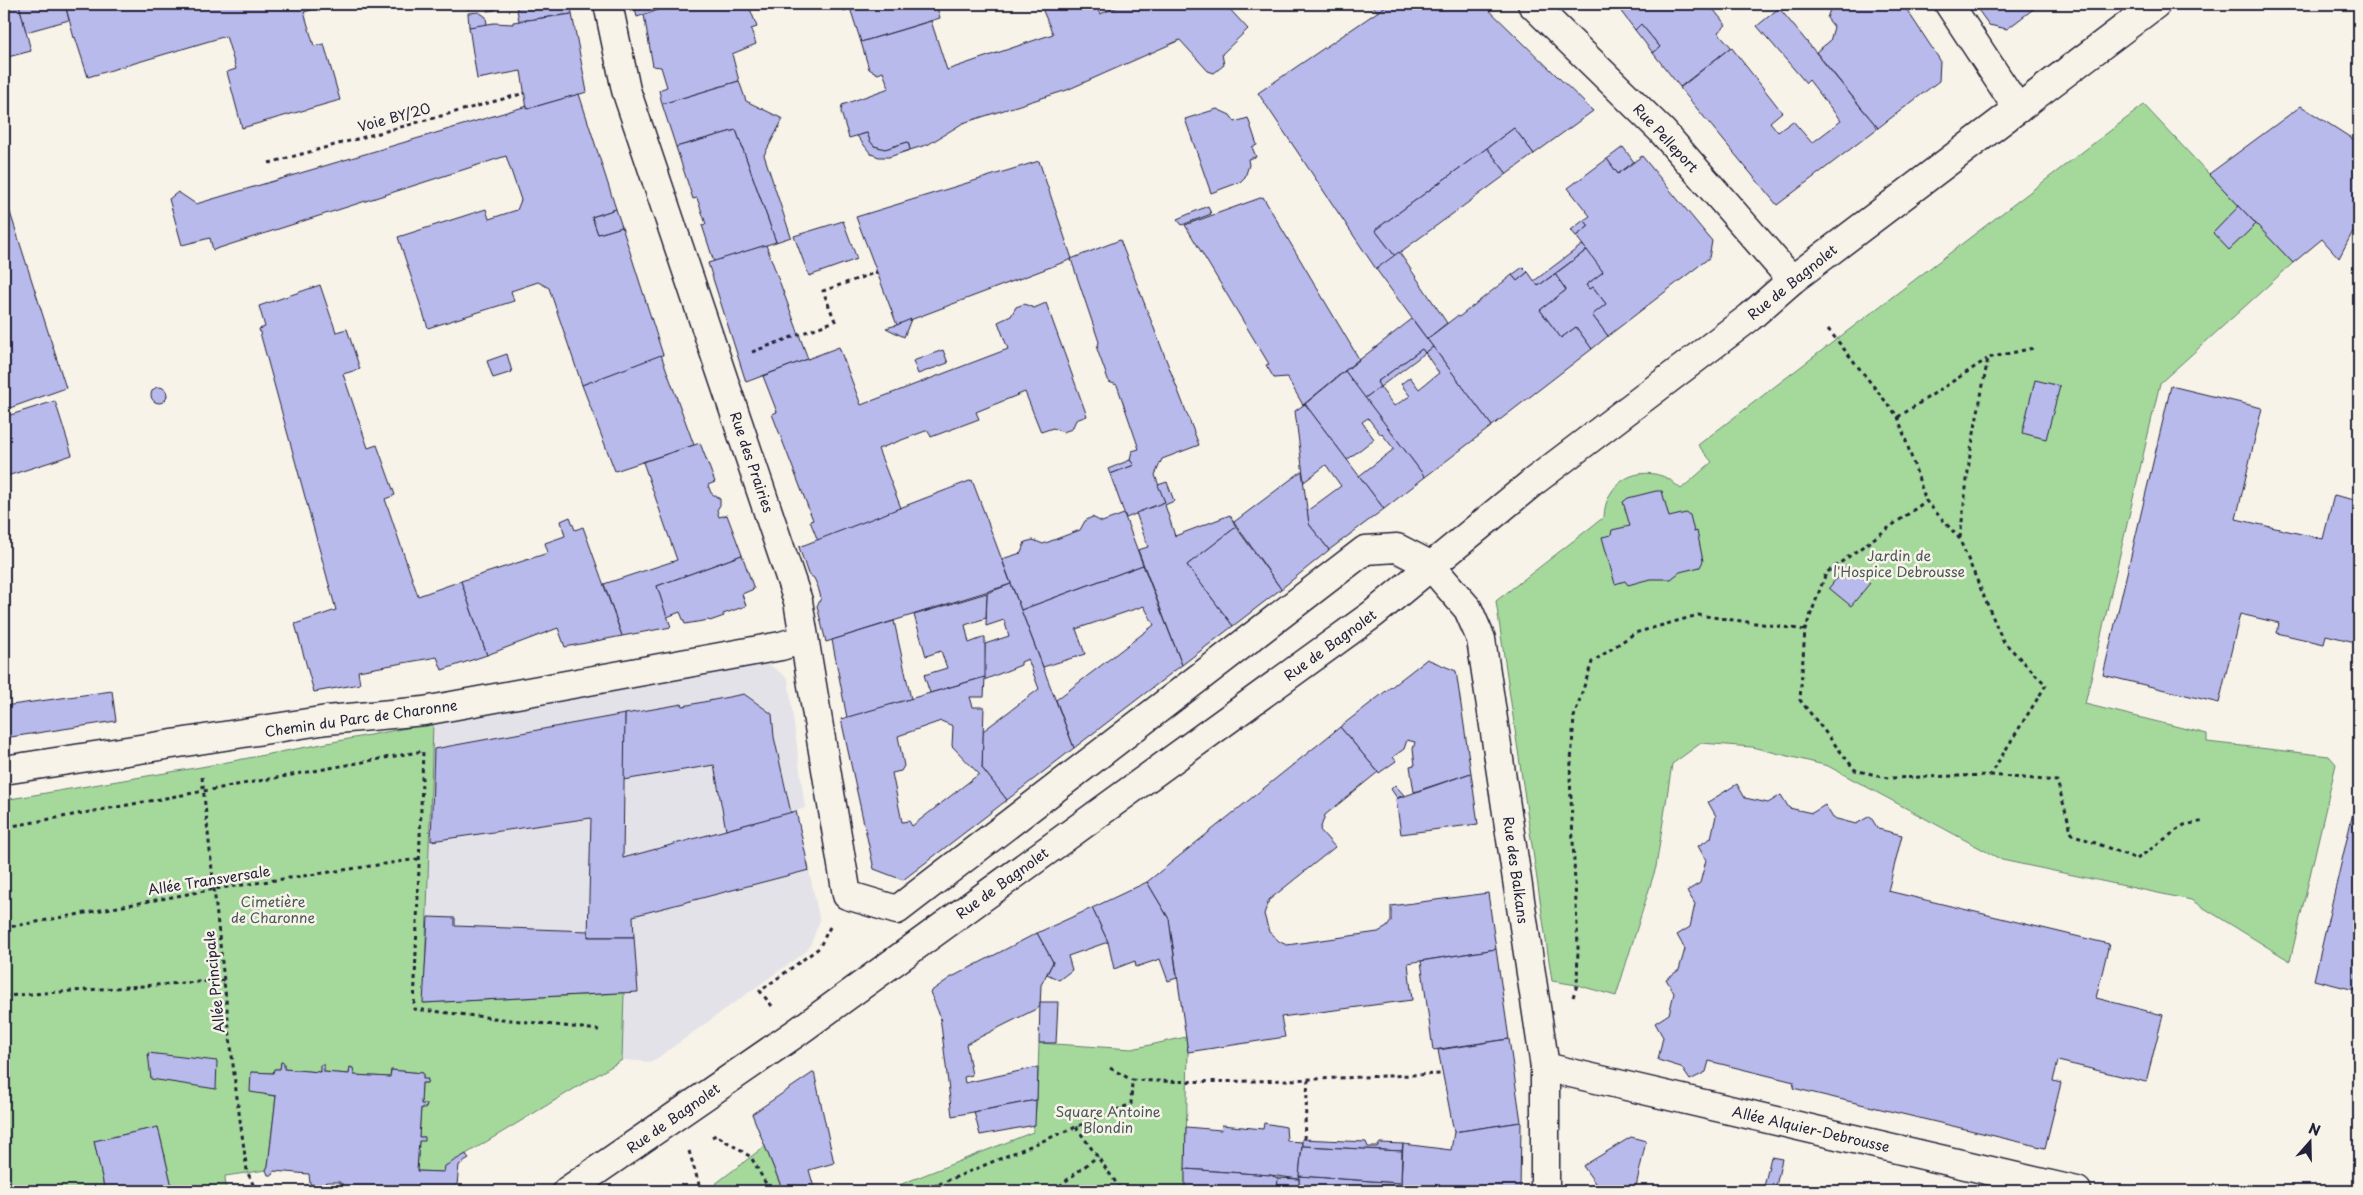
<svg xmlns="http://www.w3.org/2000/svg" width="2363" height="1195" font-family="'Playpen Sans',sans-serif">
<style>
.built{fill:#e4e2e9}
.green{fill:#a5d99c;stroke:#647e6c}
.building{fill:#b9baec;stroke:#22223b;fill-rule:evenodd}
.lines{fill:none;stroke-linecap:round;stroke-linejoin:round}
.minor-casing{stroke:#22223b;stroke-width:31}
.path{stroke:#22223b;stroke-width:3;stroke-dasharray:4 4;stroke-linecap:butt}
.minor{stroke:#f7f3e8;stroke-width:28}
.labels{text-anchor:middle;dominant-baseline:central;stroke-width:5;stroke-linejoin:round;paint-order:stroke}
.street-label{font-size:14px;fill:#22223b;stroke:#f7f3e8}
.park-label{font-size:14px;fill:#495958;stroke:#f7f3e8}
</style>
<rect width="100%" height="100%" fill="#f7f3e8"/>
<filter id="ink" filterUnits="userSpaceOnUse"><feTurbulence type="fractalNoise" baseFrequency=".02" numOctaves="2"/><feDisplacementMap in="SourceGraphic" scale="10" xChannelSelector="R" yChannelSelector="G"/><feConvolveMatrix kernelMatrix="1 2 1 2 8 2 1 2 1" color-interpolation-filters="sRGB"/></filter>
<g filter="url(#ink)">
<!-- built -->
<path class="built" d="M767 663 788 678 805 808 796 811 820 921 808 950 652 1062 622 1060 624 993 424 1003 433 723Z"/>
<!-- green -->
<g class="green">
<path d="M2144 105 2239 206 2213 233 2229 250 2256 224 2293 263 2160 383 2085 704 2207 734V742L2329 756 2336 764 2290 961 2191 900 2002 860 1828 766 1752 747 1701 743 1672 764 1656 867 1616 996 1577 985 1552 981 1496 601 1604 517C1605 482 1638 463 1669 479 1673 482 1677 486 1681 489L1712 462 1698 445Z"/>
<path d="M433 723 424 1003 624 993 622 1060 466 1154 444 1172 417 1171 419 1141 425 1137H419L421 1108H426L427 1105 421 1104 422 1083H427L428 1080 423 1079V1073L391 1070 390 1077 354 1075 353 1068 350 1067 349 1074 324 1072V1066L321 1065 320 1072 284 1069V1062H281L280 1069H274L273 1073 251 1072 265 1095 276 1096 268 1166 266 1170 225 1176 226 1191H173L158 1127 94 1141 105 1191H17L4 1173V800L201 767Z"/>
<path d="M1186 1037 1188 1052 1185 1191H884L1033 1132 1037 1100 1039 1043 1132 1049Z"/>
<path d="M765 1146 783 1191H706Z"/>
</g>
<!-- building -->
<g class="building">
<path d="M4 4H19L31 51 4 58Z"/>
<path d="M19 4H65L69 20 26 32Z"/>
<path d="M65 4H333L304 12 314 46 324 44 340 100 242 128 227 72 236 69 226 36 88 77 75 37 74 38Z"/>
<path d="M466 4H571L572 14 519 21 516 4 495 7V10L487 11 486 7 467 9Z"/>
<path d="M634 4H675L637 17Z"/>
<path d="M675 4H730L733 10 749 6 757 27 751 29 756 44 732 54 739 81 662 104 659 90 667 87 661 67 653 66 644 15Z"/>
<path d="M842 4H936L940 18 861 42 850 8 844 11Z"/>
<path d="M1040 4H1095L1100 14 1125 4H1225L1248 29 1222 54 1224 65 1214 73 1208 71 1180 40 1067 90 963 123 929 144 910 150 908 142 885 149 874 146 870 141 867 133 849 138 841 112 842 105 889 88 883 72 878 74 869 69 861 42 931 21 947 70 1053 34Z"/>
<path d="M1371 4H1389L1378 12Z"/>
<path d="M1389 4H1483L1593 111 1534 154 1514 128 1487 148 1375 230 1395 256 1376 269 1258 93Z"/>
<path d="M1617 4H1709L1726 25 1718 32 1731 47 1680 87 1653 53 1660 47 1641 24 1635 30 1616 5Z"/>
<path d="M1829 4H1903L1940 60 1939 81 1878 128 1816 52 1830 41 1834 27 1827 18 1831 7Z"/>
<path d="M1974 4H2040L2007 29 1989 25Z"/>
<path d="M1779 8 1878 128 1777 205 1680 88 1731 47 1782 112 1770 122 1778 132 1793 121 1812 143 1841 121 1809 80 1806 83 1757 26Z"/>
<path d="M479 12 486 17 487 25 469 27 468 13Z"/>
<path d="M572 14 587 92 527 109 521 71 477 79 469 27 494 23 513 24V22Z"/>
<path d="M1641 24 1660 47 1653 53 1635 30Z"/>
<path d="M739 81 746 101 783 119 764 155 791 237 776 242 736 130 676 147 662 104Z"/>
<path d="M579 94 616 209 592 217 598 234 622 227 663 355 582 385 549 288 538 282 511 291 514 301 428 328 398 237 486 209 489 219 517 210 521 200 506 156 213 250 210 238 182 245 169 199 178 192 196 204 527 106V109Z"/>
<path d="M2301 106 2359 143V220L2339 258 2322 239 2293 263 2209 174Z"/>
<path d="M1217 109 1230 115 1235 122 1248 118 1257 145 1252 147 1256 157 1248 159 1249 165 1245 177 1240 182 1211 193 1185 119Z"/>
<path d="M1514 128 1534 154 1507 174 1487 148Z"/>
<path d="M736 130 776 242 714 262 702 225 706 224 697 198 693 199 676 147Z"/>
<path d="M867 133 870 141 874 146 885 149 908 142 910 150 889 157H879L871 154 857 136Z"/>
<path d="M1623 147 1634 162 1618 174 1607 159Z"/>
<path d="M1487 148 1507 174 1395 256 1375 230Z"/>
<path d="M1642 156 1712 241 1709 258 1608 336 1592 315 1606 304 1593 287 1589 289 1586 285 1603 272 1576 236 1589 226 1584 220 1590 216 1568 188 1607 159 1618 174Z"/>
<path d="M1039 161 1072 259 897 325 856 217Z"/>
<path d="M1263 197 1359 359 1303 405 1287 377 1274 378 1266 365 1269 364 1185 225Z"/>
<path d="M8 206 66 388 4 410V207Z"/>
<path d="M1208 206 1211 214 1182 225 1177 219Z"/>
<path d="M2239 206 2256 224 2229 250 2213 233Z"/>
<path d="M616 209 622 227 598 234 592 217Z"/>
<path d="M1584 220 1589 226 1576 236 1571 230Z"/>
<path d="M843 221 857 259 809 276 794 236Z"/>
<path d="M1120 240 1199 445 1162 459 1155 475 1165 502 1126 518 1110 474 1134 465 1130 460 1131 455 1132 451 1139 449 1117 385 1109 382 1097 349 1099 342 1071 259Z"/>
<path d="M766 245 808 359 746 382 708 263Z"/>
<path d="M1582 245 1587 250 1538 286 1534 281Z"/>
<path d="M1587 250 1603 272 1586 285 1589 289 1593 287 1606 304 1592 315 1608 336 1592 349 1576 327 1561 338 1540 310 1566 290 1555 274Z"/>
<path d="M1399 252 1447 323 1427 339 1376 269Z"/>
<path d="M1523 267 1528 272 1517 281 1512 275Z"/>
<path d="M1528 272 1538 286 1555 274 1566 290 1540 310 1561 338 1576 327 1592 349 1492 426 1427 339 1457 316 1459 317 1512 275 1517 281Z"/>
<path d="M320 285 336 332 347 329 360 369 343 374 368 448 377 445 395 495 385 499 418 596 461 581 487 655 442 670 437 657 358 671 360 684 314 692 295 624 336 610 259 329 265 327 259 306Z"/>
<path d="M1046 303 1087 416 1076 420 1072 429 1063 432 1053 428 1041 432 1025 392 976 412 979 419 931 437 928 430 878 449 901 508 818 541 810 521 813 520 772 414 777 412 763 376 839 347 861 405 1008 349 998 322 1011 316 1016 307 1024 304 1034 308Z"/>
<path d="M911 319 904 337 886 328 897 325Z"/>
<path d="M1412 319 1433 347 1425 353 1422 349 1377 382 1380 387 1365 398 1345 371Z"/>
<path d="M1433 347 1492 426 1425 477 1365 398 1380 387 1394 406 1410 396 1401 384 1410 377 1419 389 1439 373 1425 353Z"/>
<path d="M1422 349 1425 353 1380 387 1377 382Z"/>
<path d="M943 350 948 363 918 374 913 361Z"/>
<path d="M507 354 512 372 493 378 487 361Z"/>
<path d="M661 355 694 445 615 471 582 385Z"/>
<path d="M1345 371 1425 477 1384 509 1359 476 1394 449 1382 434 1381 435 1368 418 1362 422 1374 439 1347 460 1305 404Z"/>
<path d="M2035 380 2060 386 2046 439 2022 433Z"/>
<path d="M2171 386 2262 408 2236 519 2323 539 2334 495 2359 501V643L2326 635 2324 644 2277 633 2279 623 2240 614 2219 703 2103 675Z"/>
<circle cx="159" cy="395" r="8"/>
<path d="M55 401 72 455 4 477V417Z"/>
<path d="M1305 404 1384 509 1329 550 1309 524 1307 511 1341 486 1326 465 1304 482 1295 411Z"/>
<path d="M700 443 715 482 708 485 711 493 720 499V505L717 510 719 517 727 515 742 555 657 586 671 627 622 636 604 584 677 560 643 462Z"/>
<path d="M1130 460 1134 465 1110 474 1108 469Z"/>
<path d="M1302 471 1309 524 1329 550 1281 589 1234 522Z"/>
<path d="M972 480 1011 584 826 642 817 606 821 598 818 587 814 578 808 574 799 547Z"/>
<path d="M1167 482 1174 501 1165 505 1175 536 1230 515 1236 527 1187 565 1233 626 1182 665 1138 550 1148 547 1136 513 1165 502 1158 485Z"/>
<path d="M1656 491H1662L1669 517 1686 513 1690 515 1694 532 1697 531 1703 561 1700 567 1680 572 1671 579H1650L1628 585 1625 581 1615 584 1602 537 1611 535 1612 530 1630 526 1623 502 1628 498Z"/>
<path d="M1124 514 1143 565 1021 610 1002 559 1021 553 1025 542 1033 540 1043 544 1080 530 1085 521 1092 517 1102 522Z"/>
<path d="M570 517 575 530 583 527 622 636 565 647 558 628 487 655 461 581 548 553 545 543 565 536 561 521Z"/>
<path d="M1236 527 1281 589 1233 626 1187 565Z"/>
<path d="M742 555 754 589 742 594 746 606 723 614 724 616 710 621 709 620 685 624 680 612 667 617 657 586Z"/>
<path d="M1143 565 1182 665 1074 748 1056 700 1154 625 1144 606 1076 629 1085 654 1043 667 1021 610Z"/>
<path d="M1847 565 1870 583 1851 606 1829 588Z"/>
<path d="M1011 584 1074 748 1007 800 982 768 983 731 1039 689 1028 659 1021 662V665L984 680 985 644 1009 636 1004 620 986 626 987 593Z"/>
<path d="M987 593 986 618 965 625 969 643 985 637V677L930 693 924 675 947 668 941 651 926 656 914 615Z"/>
<path d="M894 621 911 699 847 718 832 640Z"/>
<path d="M1427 659 1456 671 1471 773 1414 792 1410 766 1415 765 1413 749 1415 742 1407 740 1404 749 1393 757 1396 761 1379 773 1340 727Z"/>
<path d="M985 677 984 697H970L973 707H984L982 768 1007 800 903 880 874 869 841 719ZM941 721 953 726 952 746 979 774 912 826 909 821 902 822 892 773 901 771 904 766 898 736Z"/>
<path d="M112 691 116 721 4 738V706Z"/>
<path d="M744 694 772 714 774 737 791 813 726 830 714 765 623 780 625 714 682 704 683 706Z"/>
<path d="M625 714 623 858 796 811 809 870 633 916 634 937H588L591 818 431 841 434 749Z"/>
<path d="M1340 727 1378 772 1325 815 1320 830 1335 847 1269 900 1264 914 1269 932 1280 942 1287 945 1378 932 1387 927 1391 921V906L1488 893 1496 949 1408 963 1412 1000 1281 1017 1285 1037 1188 1052 1169 919 1147 882Z"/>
<path d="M1471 773 1478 824 1401 834 1396 799Z"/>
<path d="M1737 784 1745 798 1768 803 1781 795 1789 808 1812 813 1825 805 1833 818 1856 824 1870 816 1878 829 1902 835 1888 891 2109 944 2096 998 2163 1015 2146 1082 2058 1061 2053 1081 2061 1083 2045 1148 1793 1088 1794 1082 1709 1061 1706 1072 1690 1080 1681 1067 1658 1060 1663 1037 1655 1023 1669 1014 1674 993 1666 979 1679 970 1685 949 1677 935 1690 927 1695 904 1687 891 1700 883 1706 860 1698 846 1711 838 1716 816 1708 802Z"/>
<path d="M1395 785 1404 795 1397 798 1391 789Z"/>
<path d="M2359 787V991L2314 980Z"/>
<path d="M1147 882 1169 919 1177 978 1168 981 1160 959 1136 967 1135 961 1114 969 1108 942 1092 908Z"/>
<path d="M1092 908 1108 942 1068 956 1072 970 1059 980 1047 974 1053 962 1037 933Z"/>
<path d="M428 917 455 918V926L588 931V937H634L638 992 423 1003Z"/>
<path d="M1037 933 1053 962 1041 985 1040 1007 966 1044 972 1075 964 1077 965 1083 1038 1067 1037 1100 952 1116 940 1016 930 992 950 978Z"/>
<path d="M1496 949 1509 1039 1433 1050 1421 961Z"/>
<path d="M1040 1002H1058L1056 1043H1039Z"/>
<path d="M1509 1039 1521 1122 1454 1132 1438 1050Z"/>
<path d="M148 1053 217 1061 216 1089 151 1079Z"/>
<path d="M281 1062 284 1063V1069L320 1072V1065H324V1072L349 1074 350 1067 353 1068 354 1075 390 1077 391 1070 423 1073V1079H428L427 1083H422L421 1104H427L426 1108H421L419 1137H425V1141H419L417 1171 444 1172 445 1166 466 1154 469 1159 459 1165 457 1185 448 1191H343V1184H340V1182H326L321 1187 310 1184 309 1174 274 1171 273 1175H268L266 1170 268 1166 276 1096 250 1092 251 1072 273 1073 274 1069H280Z"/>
<path d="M814 1072 834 1163 809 1170 815 1191H783L752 1114Z"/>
<path d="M1036 1100 1035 1125 980 1135 974 1112Z"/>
<path d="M1521 1122 1520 1191H1299V1176L1401 1183 1403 1144 1451 1150 1454 1132Z"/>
<path d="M1264 1123 1286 1127 1287 1141 1302 1142 1299 1179 1270 1175 1185 1169 1186 1127 1221 1130 1222 1125 1263 1129Z"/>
<path d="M158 1127 173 1191H105L94 1141Z"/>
<path d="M1631 1137 1646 1141 1635 1191 1600 1190 1583 1166Z"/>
<path d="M1302 1139 1366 1142 1368 1147H1377L1380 1143 1403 1144 1402 1151 1302 1146Z"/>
<path d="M1302 1146 1402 1151 1401 1183 1299 1176Z"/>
<path d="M1771 1157 1782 1159 1775 1191H1763Z"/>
<path d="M1185 1169 1270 1175 1278 1178 1277 1191H1185Z"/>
<path d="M1278 1178 1299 1179V1191H1277Z"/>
</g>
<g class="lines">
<defs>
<g id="minor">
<path d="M608 4 626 90 798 601 847 895 897 910 1365 550 1397 548 1430 565 1468 609 1481 639 1545 1067V1191"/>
<path d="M1532 4 1662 131 1792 280"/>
<path d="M1949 4 2018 109"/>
<path d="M4 770 327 720 424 711 781 646 804 639"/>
<path d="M1545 1067 2077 1191"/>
<path d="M567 1191 796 1033 1373 614 1533 482 1750 317 1792 280 2156 4"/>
</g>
</defs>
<!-- minor casing -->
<use href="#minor" class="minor-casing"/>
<!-- path -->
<g class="path">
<path d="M269 163 525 93"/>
<path d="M1828 329 1898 417 1926 501 1959 538 2003 641 2046 685 1990 775 1888 778 1855 770 1800 700 1805 630 1826 573 1926 501"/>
<path d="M752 352 835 321 823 291 877 272"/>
<path d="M1898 417 1987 359"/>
<path d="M1960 538 1970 455 1988 358 2034 348"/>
<path d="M1990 775 2057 781 2072 834 2137 859 2184 825 2205 821"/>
<path d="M202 777 235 1083 247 1171 256 1191"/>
<path d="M7 827 423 751 414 1009 599 1030"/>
<path d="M4 928 215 889 418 859"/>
<path d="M4 996 225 980"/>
<path d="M1573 997 1577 985 1578 947 1570 777 1574 717 1592 662 1635 633 1698 615 1805 630"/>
<path d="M772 1006 760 991 819 948 830 927"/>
<path d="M1110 1068 1132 1080"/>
<path d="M1076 1127 1122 1191"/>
<path d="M712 1137 716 1135 751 1157 770 1191"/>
<path d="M1304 1139 1308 1080"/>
<path d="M689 1151 701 1191"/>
<path d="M904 1191 937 1185"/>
<path d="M936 1191 937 1185 1131 1104 1132 1080C1236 1085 1339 1077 1442 1074"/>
<path d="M1053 1191 1098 1156"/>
</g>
<!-- minor -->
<use href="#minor" class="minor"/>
</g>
</g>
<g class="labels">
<!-- street labels -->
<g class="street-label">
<text transform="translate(394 117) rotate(-15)">Voie BY/20</text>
<text transform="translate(1666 138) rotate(47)">Rue Pelleport</text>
<text transform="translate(1792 282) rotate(-39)">Rue de Bagnolet</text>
<text transform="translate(752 462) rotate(71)">Rue des Prairies</text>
<text transform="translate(1330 645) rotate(-36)">Rue de Bagnolet</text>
<text transform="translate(361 718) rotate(-8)">Chemin du Parc de Charonne</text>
<text transform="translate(1516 870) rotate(82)">Rue des Balkans</text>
<text transform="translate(209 880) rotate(-9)">Allée Transversale</text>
<text transform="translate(1002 883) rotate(-36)">Rue de Bagnolet</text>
<text transform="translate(214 982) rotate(-96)">Allée Principale</text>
<text transform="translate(673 1118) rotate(-35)">Rue de Bagnolet</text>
<text transform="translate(1811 1129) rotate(13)">Allée Alquier-Debrousse</text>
</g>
<!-- park labels -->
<g class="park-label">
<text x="1899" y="555">Jardin de<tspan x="1899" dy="16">l'Hospice Debrousse</tspan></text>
<text x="273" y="901">Cimetière<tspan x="273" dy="16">de Charonne</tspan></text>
<text x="1108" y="1111">Square Antoine<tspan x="1108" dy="16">Blondin</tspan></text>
</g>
</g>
<!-- margin -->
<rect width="2363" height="1195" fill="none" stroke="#f7f3e8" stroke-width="20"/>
<rect x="10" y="10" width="2343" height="1175" fill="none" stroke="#22223b" stroke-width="2" filter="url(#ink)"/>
<!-- north arrow -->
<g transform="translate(2310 1142) rotate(20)" stroke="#f7f3e8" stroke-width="4" paint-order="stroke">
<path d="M0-4L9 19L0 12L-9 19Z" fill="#22223b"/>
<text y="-8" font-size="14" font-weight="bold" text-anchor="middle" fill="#22223b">N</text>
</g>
</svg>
